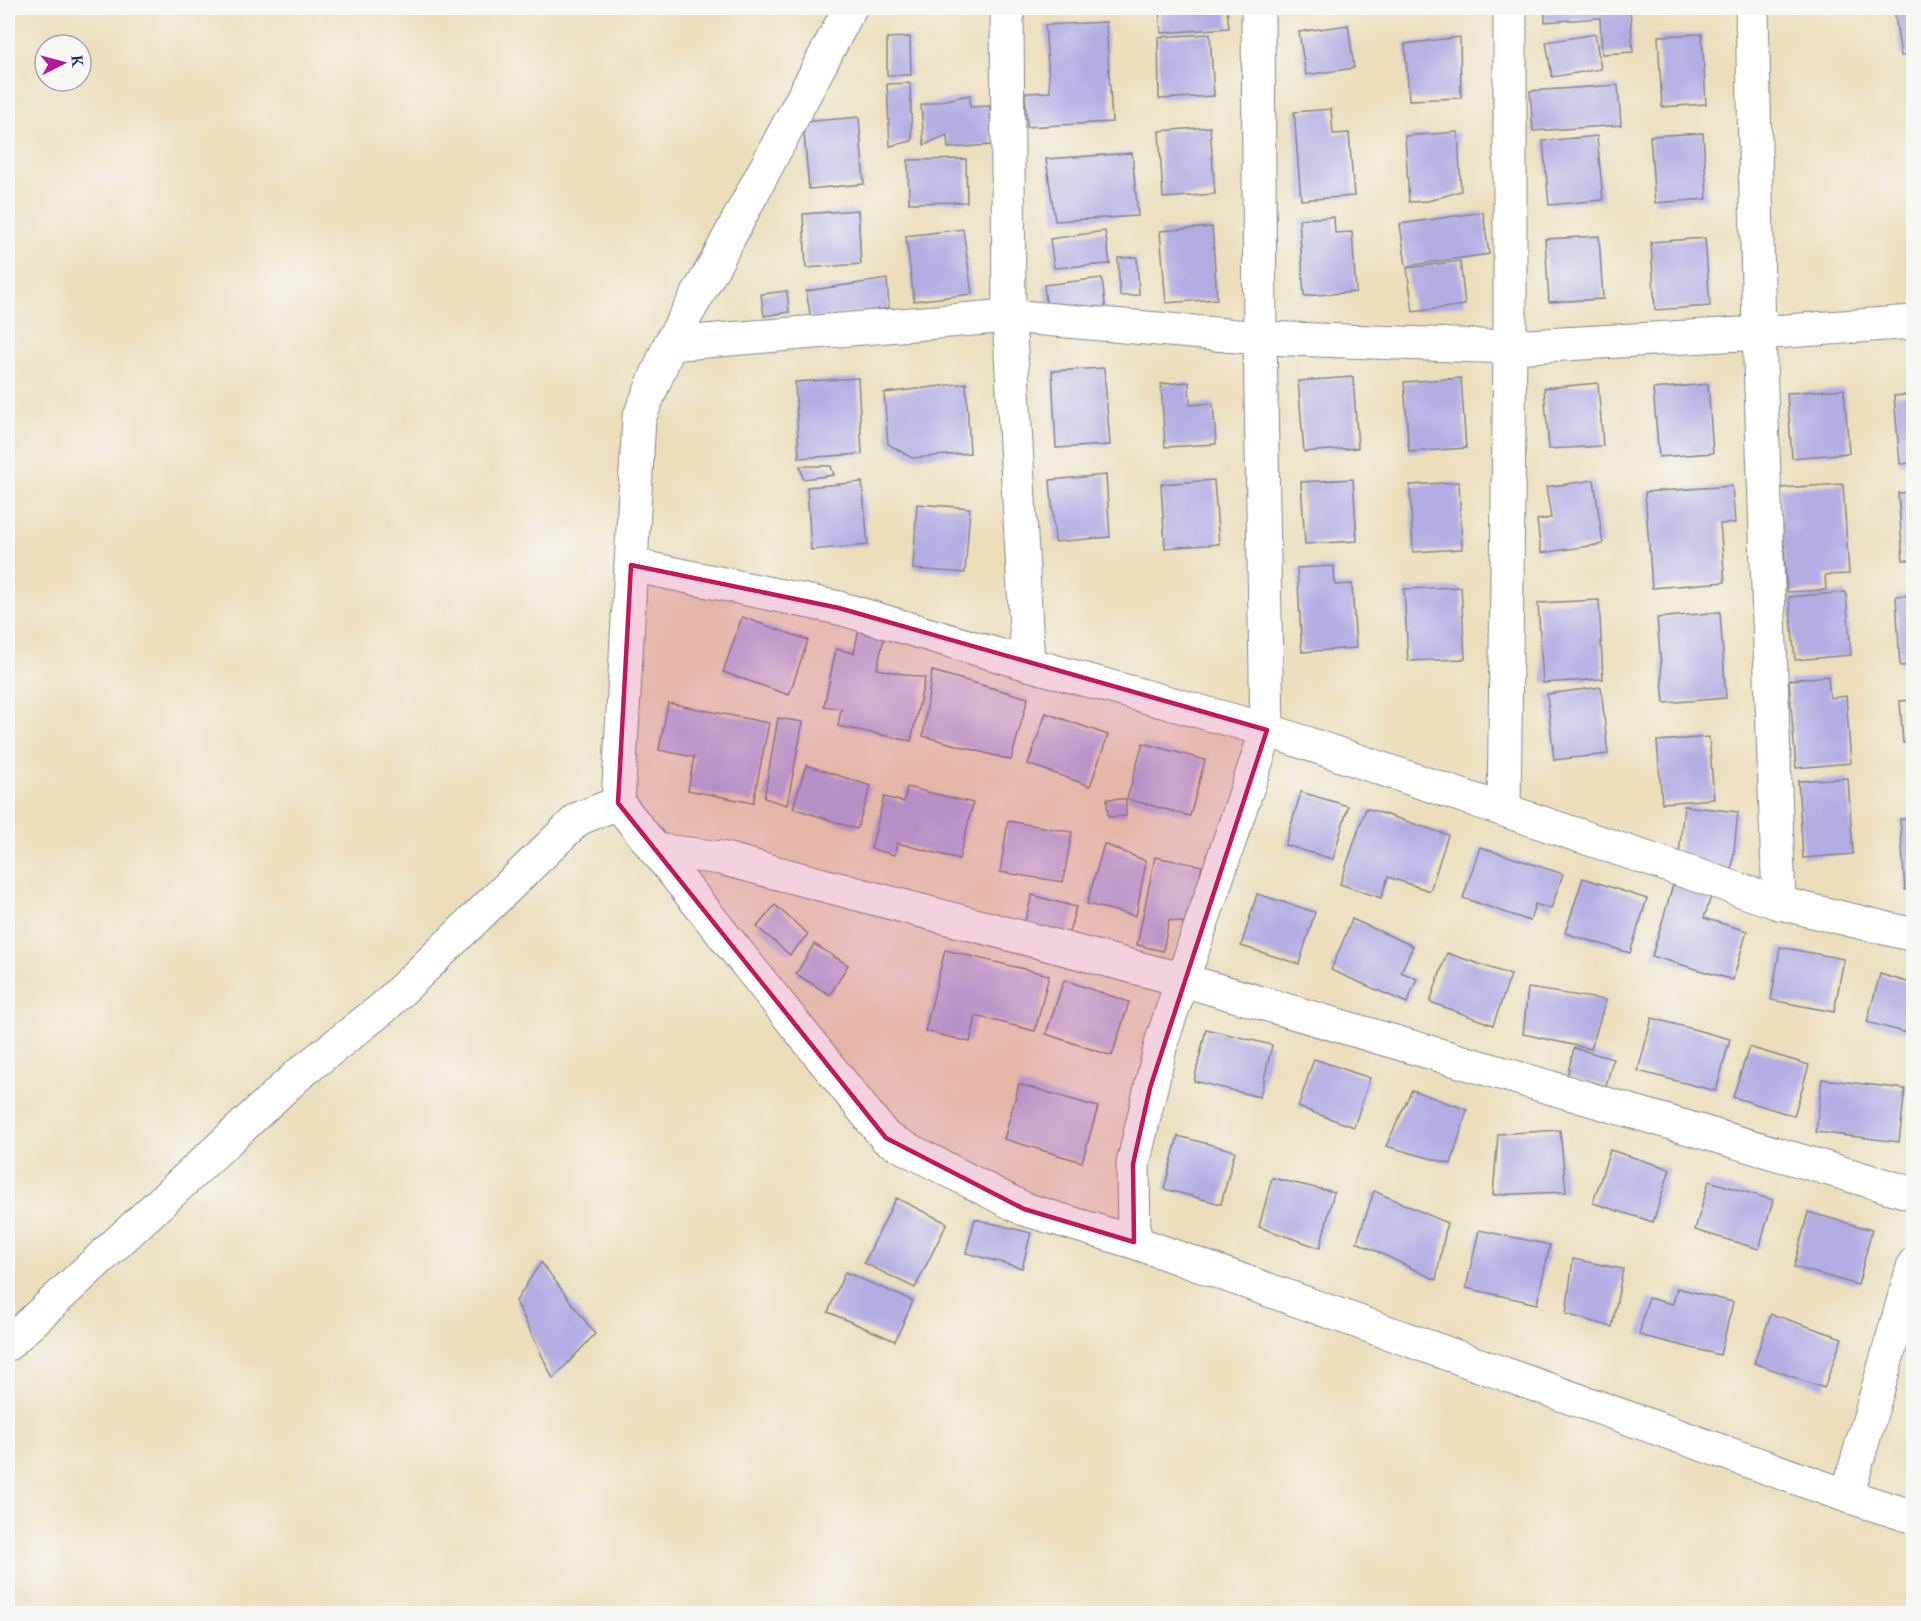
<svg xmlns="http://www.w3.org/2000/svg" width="1921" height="1621" font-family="Cardo,serif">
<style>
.building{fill:#b4ade3}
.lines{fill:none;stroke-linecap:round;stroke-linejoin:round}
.minor-casing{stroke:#84868c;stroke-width:35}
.minor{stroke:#fff;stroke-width:33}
.marked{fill:#c2185b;fill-opacity:0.2;stroke:#c2185b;stroke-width:4.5;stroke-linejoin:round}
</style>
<rect width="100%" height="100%" fill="#f6f6f2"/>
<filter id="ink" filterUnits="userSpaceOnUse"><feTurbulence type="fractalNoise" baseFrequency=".0167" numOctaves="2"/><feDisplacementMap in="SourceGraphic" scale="12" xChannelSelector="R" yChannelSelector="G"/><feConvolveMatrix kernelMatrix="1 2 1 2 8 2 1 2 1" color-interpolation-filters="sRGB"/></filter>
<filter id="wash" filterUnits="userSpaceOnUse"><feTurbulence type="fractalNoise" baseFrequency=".008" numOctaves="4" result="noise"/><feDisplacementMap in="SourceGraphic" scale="24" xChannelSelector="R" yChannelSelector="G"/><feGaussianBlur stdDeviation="1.35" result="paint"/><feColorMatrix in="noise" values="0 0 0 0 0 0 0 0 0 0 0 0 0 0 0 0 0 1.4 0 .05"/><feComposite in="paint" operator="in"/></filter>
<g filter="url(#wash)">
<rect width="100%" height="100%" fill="#ecdebb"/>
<g id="blocks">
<!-- building -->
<g class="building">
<path d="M1159 8H1227L1229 28 1161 33Z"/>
<path d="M1413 8H1464V9L1414 13Z"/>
<path d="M1592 8H1630L1633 52 1602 54 1600 18 1545 22V11Z"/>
<path d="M1894 8H1914V54L1901 56Z"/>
<path d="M1106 22 1112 122 1027 127 1025 93 1050 92 1045 25Z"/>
<path d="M1348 25 1354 68 1306 75 1299 32Z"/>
<path d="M1210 34 1214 96 1159 99 1158 37Z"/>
<path d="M1595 34 1601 69 1552 77 1546 42Z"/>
<path d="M1702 34 1706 104 1662 107 1658 36Z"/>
<path d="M910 37 911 75H887V38Z"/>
<path d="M1460 37 1461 98 1409 100 1405 44Z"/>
<path d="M910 83 912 141 890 146 887 84Z"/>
<path d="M1618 85 1621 125 1533 131 1530 91Z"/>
<path d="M970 95V107L990 106 992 145 948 148 947 135 924 145 921 105Z"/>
<path d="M1331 109 1333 134 1349 133 1354 196 1301 200 1294 112Z"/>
<path d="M859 117 864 184 809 189 803 122Z"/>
<path d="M1210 127 1215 194 1163 198 1159 131Z"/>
<path d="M1458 132 1461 191 1428 201 1409 202 1405 136Z"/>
<path d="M1703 133 1707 199 1655 203 1650 136Z"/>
<path d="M1597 136 1603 200 1549 205 1543 141Z"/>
<path d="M1132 153 1138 216 1055 221 1046 159Z"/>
<path d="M966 159 967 202 909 203 908 160Z"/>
<path d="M858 210 861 264 806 268 803 214Z"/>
<path d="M1483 212 1489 254 1406 266 1400 224Z"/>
<path d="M1334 217 1335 233 1352 232 1356 292 1304 296 1299 219Z"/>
<path d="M1212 227 1217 299 1166 303 1160 231Z"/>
<path d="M963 229 972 294 914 301 906 236Z"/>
<path d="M1105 231 1110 264 1054 268 1050 239Z"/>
<path d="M1599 236 1603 299 1549 302 1545 239Z"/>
<path d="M1705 238 1710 306 1655 310 1651 242Z"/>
<path d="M1137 257 1139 295 1120 296 1118 258Z"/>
<path d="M1460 261 1465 305 1413 312 1407 268Z"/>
<path d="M1102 278 1107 321 1048 319 1044 285Z"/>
<path d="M887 279 889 308 811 319 806 291Z"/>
<path d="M787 291 789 312 764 316 761 294Z"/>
<path d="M1104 368 1110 445 1056 448 1052 371Z"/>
<path d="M1353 377 1358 448 1304 452 1298 381Z"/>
<path d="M858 378 862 454 799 458 795 382Z"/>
<path d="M1461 378 1466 448 1409 452 1404 382Z"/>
<path d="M1189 382 1190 405 1213 403 1216 444 1165 447 1161 384Z"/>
<path d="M966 383 970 453 912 458 888 444 884 393Z"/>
<path d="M1598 383 1603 446 1549 449 1544 388Z"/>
<path d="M1708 384 1713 453 1659 457 1653 389Z"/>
<path d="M1844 389 1849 453 1792 458 1787 393Z"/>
<path d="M1914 394V463L1900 464 1894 396Z"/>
<path d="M800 466H831L834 475 803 479Z"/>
<path d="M1106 475 1110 537 1055 542 1050 480Z"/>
<path d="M1353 479 1357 541 1305 544 1301 482Z"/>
<path d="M1214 480 1219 544 1165 548 1161 484Z"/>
<path d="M1594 480 1603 544 1541 553 1537 520 1551 518 1546 487Z"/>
<path d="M862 482 868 545 811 550 807 487Z"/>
<path d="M1459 482 1462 549 1413 552 1410 485Z"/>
<path d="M1843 484 1849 574 1825 575 1826 590 1787 592 1780 488Z"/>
<path d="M1732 486 1735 523 1720 524 1725 582 1652 588 1645 492Z"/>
<path d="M1914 492V560H1903L1898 493Z"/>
<path d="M917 504 970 508 965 573 913 569Z"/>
<path d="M1334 566 1335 585 1352 584 1356 648 1302 652 1297 568Z"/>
<path d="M1461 587 1465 659 1408 661 1404 589Z"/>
<path d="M1846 592 1851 655 1795 660 1789 597Z"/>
<path d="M1914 595V665L1900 666 1896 596Z"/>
<path d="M1599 600 1603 679 1543 683 1538 603Z"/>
<path d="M1720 612 1726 698 1664 703 1657 618Z"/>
<path d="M742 617 808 640 789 695 723 672Z"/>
<path d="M859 628 885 633 877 669 925 678 911 741 838 726 841 709 824 706 836 649 854 653Z"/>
<path d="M932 671 1028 698 1011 760 923 736Z"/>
<path d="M1828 676 1830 698 1846 696 1851 763 1796 768 1789 680Z"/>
<path d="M1601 687 1608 754 1554 760 1547 694Z"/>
<path d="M1914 700V759L1910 760V742L1903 743 1900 701Z"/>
<path d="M668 703 769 723 753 803 688 790 694 757 659 750Z"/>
<path d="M1046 713 1108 735 1090 786 1028 764Z"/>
<path d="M778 718 803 722 787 805 764 798Z"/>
<path d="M1709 737 1714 799 1662 803 1657 741Z"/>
<path d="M1143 743 1205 760 1190 816 1127 799Z"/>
<path d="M806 765 871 786 857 829 793 808Z"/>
<path d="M1848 778 1853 854 1803 858 1798 781Z"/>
<path d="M907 787 973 803 959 859 897 843 895 855 871 849 884 797 904 802Z"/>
<path d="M1301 792 1348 806 1333 859 1285 845Z"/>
<path d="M1107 799H1126V816L1108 817Z"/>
<path d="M1684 806 1738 812 1732 870 1678 864Z"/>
<path d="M1366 808 1448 835 1430 891 1388 877 1381 898 1340 884Z"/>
<path d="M1900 819H1914V890H1905Z"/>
<path d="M1008 821 1072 832 1063 882 1000 872Z"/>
<path d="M1104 844 1146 861 1136 916 1087 904Z"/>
<path d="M1480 847 1563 874 1551 909 1535 904 1530 921 1463 898Z"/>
<path d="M1155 857 1202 866 1190 924 1169 920 1163 951 1137 945Z"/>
<path d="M1583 878 1647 899 1630 953 1565 933Z"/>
<path d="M1673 885 1711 896 1704 918 1747 931 1733 980 1652 956Z"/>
<path d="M1257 894 1315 912 1299 964 1241 946Z"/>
<path d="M1032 895 1076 907 1068 936 1024 925Z"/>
<path d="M775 905 808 934 790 955 757 927Z"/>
<path d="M1352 919 1413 946 1401 972 1417 979 1407 1003 1331 970Z"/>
<path d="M814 944 848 965 830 995 796 974Z"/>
<path d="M1780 947 1844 959 1834 1012 1771 1000Z"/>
<path d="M945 950 1049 975 1035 1031 976 1016 970 1042 925 1031Z"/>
<path d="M1447 953 1511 975 1493 1025 1430 1002Z"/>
<path d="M1880 974 1914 984V1035L1867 1022Z"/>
<path d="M1064 980 1129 1002 1112 1056 1046 1034Z"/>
<path d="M1528 988 1606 1000 1591 1049 1523 1034Z"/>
<path d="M1652 1018 1730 1039 1716 1091 1638 1071Z"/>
<path d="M1206 1029 1272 1045 1260 1097 1194 1081Z"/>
<path d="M1749 1047 1809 1065 1794 1116 1733 1097Z"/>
<path d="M1574 1048 1613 1059 1606 1086 1567 1076Z"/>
<path d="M1314 1059 1370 1078 1354 1127 1298 1107Z"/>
<path d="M1822 1079 1905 1089 1899 1142 1816 1132Z"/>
<path d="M1019 1084 1098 1107 1082 1162 1004 1139Z"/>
<path d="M1412 1090 1467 1110 1451 1164 1386 1146Z"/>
<path d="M1560 1130 1566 1192 1493 1195 1498 1134Z"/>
<path d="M1178 1136 1235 1151 1221 1204 1164 1189Z"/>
<path d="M1610 1150 1670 1169 1653 1222 1593 1203Z"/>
<path d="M1272 1178 1334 1192 1320 1248 1259 1227Z"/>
<path d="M1709 1181 1773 1200 1759 1249 1695 1230Z"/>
<path d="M1374 1191 1447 1223 1436 1280 1357 1242Z"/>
<path d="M896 1198 947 1223 915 1288 864 1263Z"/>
<path d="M1808 1212 1872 1230 1858 1285 1794 1267Z"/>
<path d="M975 1219 1031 1233 1022 1268 966 1253Z"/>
<path d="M1479 1230 1550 1245 1537 1304 1466 1288Z"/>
<path d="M1573 1259 1623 1269 1612 1327 1566 1314Z"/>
<path d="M541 1262 595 1334 553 1379 516 1301Z"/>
<path d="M845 1272 913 1301 895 1341 828 1312Z"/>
<path d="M1677 1288 1733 1302 1720 1355 1639 1335 1648 1298 1673 1304Z"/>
<path d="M1771 1314 1842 1338 1824 1388 1754 1363Z"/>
</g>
</g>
</g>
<g filter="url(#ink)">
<use href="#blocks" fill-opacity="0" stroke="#84868c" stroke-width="1.5"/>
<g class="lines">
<defs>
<g id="minor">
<path d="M850 8 716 262 670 344 639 418 618 803 886 1138 1024 1209 1134 1242 1847 1496 1914 1517"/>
<path d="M1007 8 1009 316 1028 664"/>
<path d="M1752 8 1759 333 1779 903"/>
<path d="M670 344 1009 316 1260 338 1510 347 1759 333 1914 322"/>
<path d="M631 565 839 608 1028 664 1267 730 1779 903 1914 935"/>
<path d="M1504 810 1510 347V8"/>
<path d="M655 850 721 858 1183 980 1914 1194"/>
<path d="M1134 1242 1133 1164 1162 1040 1267 730 1260 338 1258 8"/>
<path d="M8 1344 298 1075 383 1008 578 819 618 803"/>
<path d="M1847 1496 1914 1264"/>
</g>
</defs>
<!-- minor casing -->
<use href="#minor" class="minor-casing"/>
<!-- minor -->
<use href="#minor" class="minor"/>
</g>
</g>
<!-- marked area -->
<path class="marked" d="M631 565 839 608 1267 730 1150 1088 1133 1164 1134 1242 1024 1209 886 1138 618 803Z"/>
<!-- margin -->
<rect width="1921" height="1621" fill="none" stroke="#f6f6f2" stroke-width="30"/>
<!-- north arrow -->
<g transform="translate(63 63) rotate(84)"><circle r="28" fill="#f6f6f2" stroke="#9ea6b7" stroke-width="1.5"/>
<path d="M0-4.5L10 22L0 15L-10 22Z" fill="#b5179e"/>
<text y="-9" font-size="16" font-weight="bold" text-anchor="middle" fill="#1b2f5e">K</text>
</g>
</svg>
